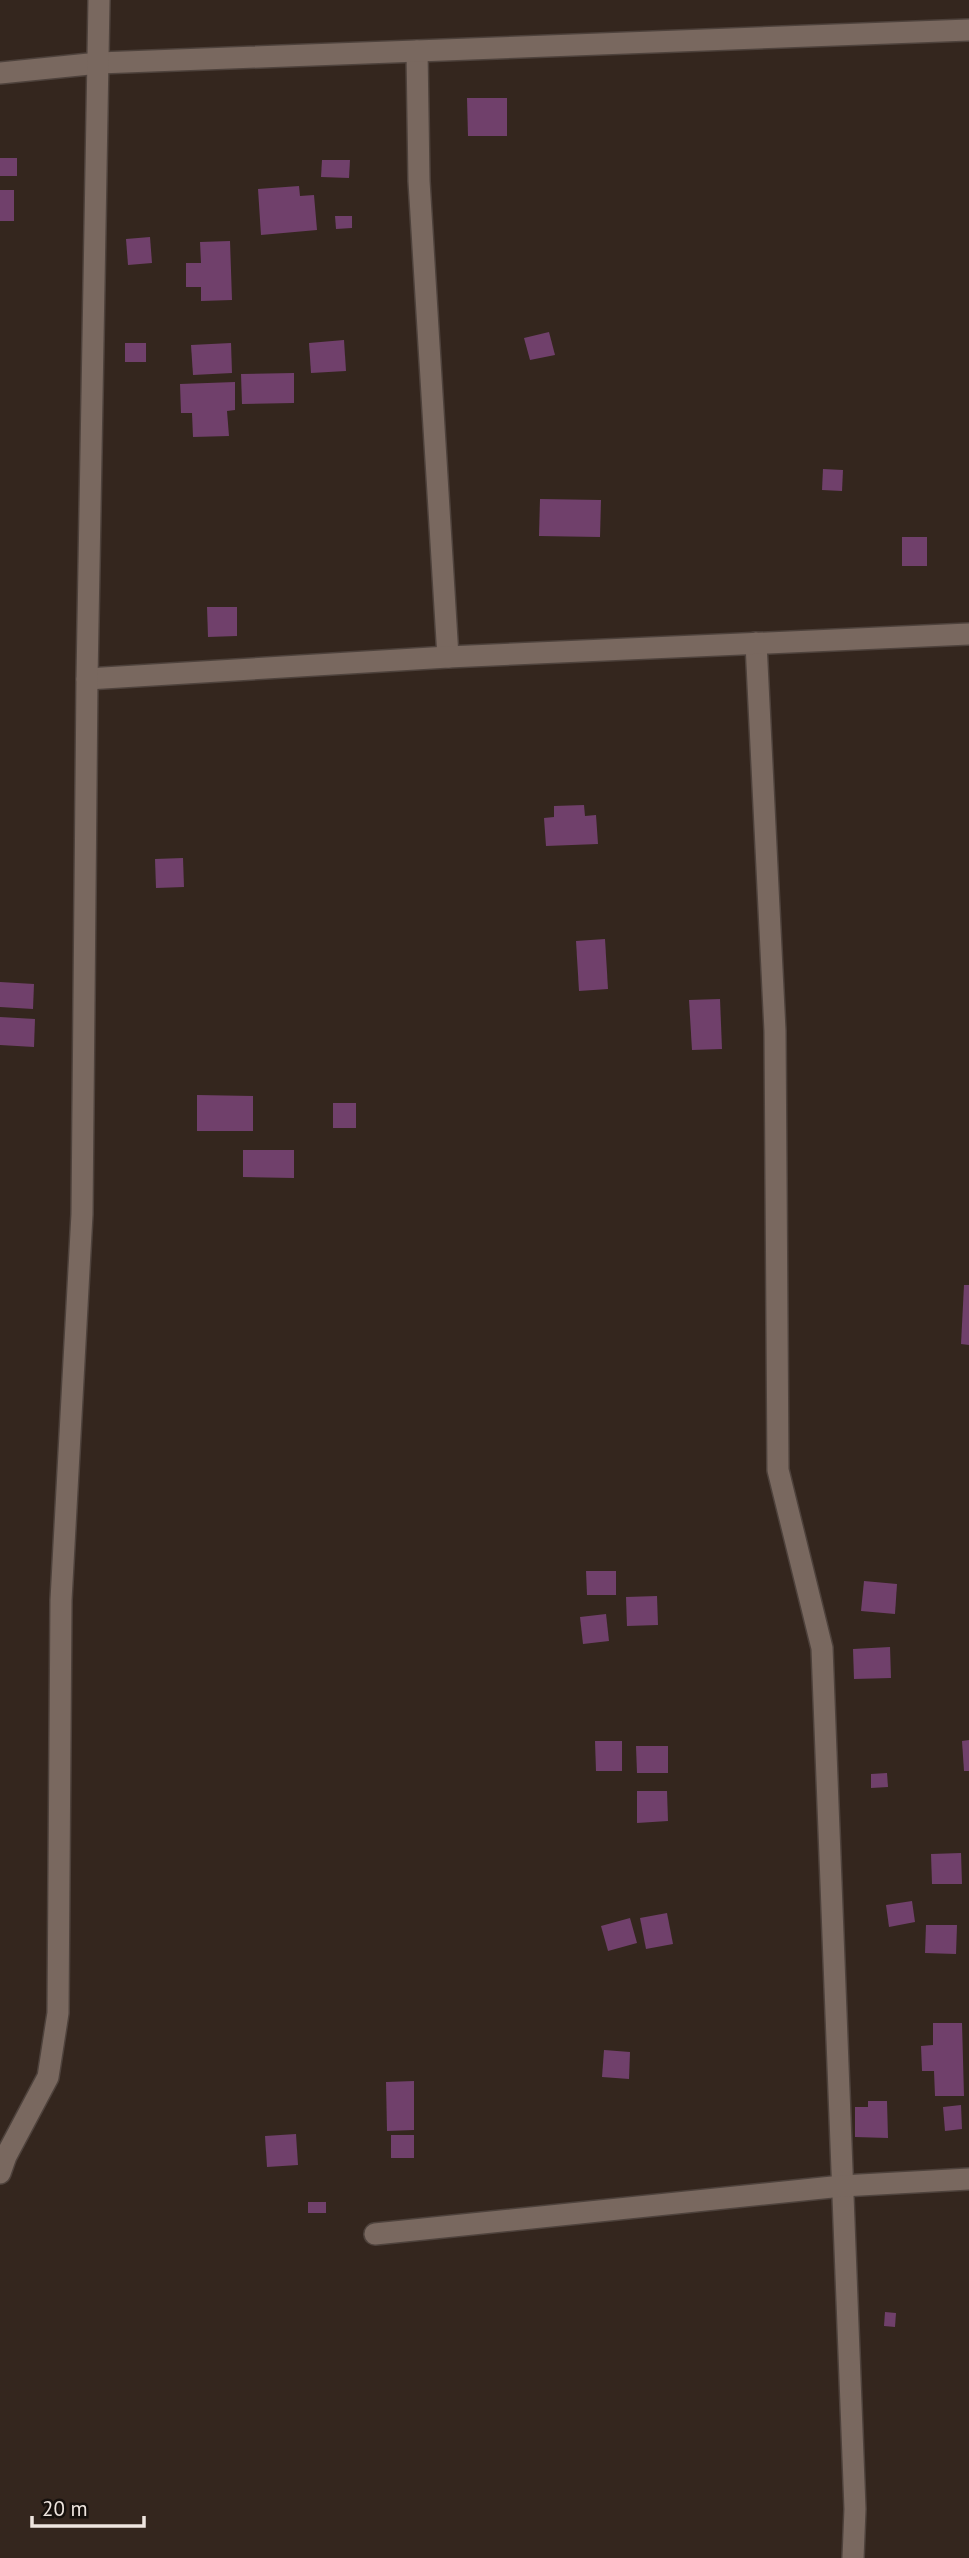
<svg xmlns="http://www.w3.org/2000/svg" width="969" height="2558" font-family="'PT Sans',sans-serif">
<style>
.building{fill:#70406b}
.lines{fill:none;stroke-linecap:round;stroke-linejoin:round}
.minor-casing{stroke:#4e423c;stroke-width:24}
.minor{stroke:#79685f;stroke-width:21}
</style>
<rect width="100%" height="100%" fill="#34261e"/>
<!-- building -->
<g class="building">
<path d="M467 98H507V136H468Z"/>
<rect x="0" y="158" width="17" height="18"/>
<path d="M322 160H350L349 178 321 177Z"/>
<path d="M299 186 300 196 314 195 317 230 261 235 258 189Z"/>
<rect x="0" y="190" width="14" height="31"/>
<path d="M335 216H352V228L336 229Z"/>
<path d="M150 237 152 263 128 265 126 239Z"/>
<path d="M230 241 232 300 201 301V287H186V263H201L200 242Z"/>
<path d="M549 332 555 355 530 360 524 338Z"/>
<path d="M344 340 346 371 311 373 309 343Z"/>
<rect x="125" y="343" width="21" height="19"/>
<path d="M231 343 232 373 193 375 191 345Z"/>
<path d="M294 373V403L242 404 241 374Z"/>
<path d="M235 382V410L227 411 229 436 193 437 192 413H181L180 384Z"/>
<path d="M823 469 843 470 842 491 822 490Z"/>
<path d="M540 499 601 500 600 537 539 536Z"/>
<rect x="902" y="537" width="25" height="29"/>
<path d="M207 607H237V636L208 637Z"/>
<path d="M584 805 585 816 596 815 598 844 546 846 544 818 554 817V806Z"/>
<path d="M183 858 184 887 156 888 155 859Z"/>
<path d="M605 939 608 989 579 991 576 941Z"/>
<path d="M0 982 34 984 33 1009 0 1007Z"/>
<path d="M720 999 722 1049 692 1050 689 1000Z"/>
<path d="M0 1017 35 1019 34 1047 0 1045Z"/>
<path d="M197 1095 253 1096V1131H197Z"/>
<rect x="333" y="1103" width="23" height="25"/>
<path d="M243 1150H294V1178L243 1177Z"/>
<path d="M964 1285H969V1345L961 1344Z"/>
<path d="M586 1571H616V1595H587Z"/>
<path d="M864 1581 897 1584 895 1614 861 1611Z"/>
<path d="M657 1596 658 1625 627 1626 626 1597Z"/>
<path d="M606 1614 609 1641 583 1644 580 1617Z"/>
<path d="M890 1647 891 1678 854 1679 853 1649Z"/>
<path d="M969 1740V1771H964L962 1741Z"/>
<path d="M595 1741H622V1771H596Z"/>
<path d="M636 1746H668V1773H637Z"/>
<path d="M887 1773 888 1787 871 1788V1774Z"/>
<path d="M637 1791H667L668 1821 637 1823Z"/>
<path d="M961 1853 962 1884H932L931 1854Z"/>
<path d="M912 1901 915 1922 889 1927 886 1905Z"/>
<path d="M667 1913 673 1944 646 1949 640 1918Z"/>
<path d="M630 1918 637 1943 608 1951 601 1926Z"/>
<path d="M926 1925H957L956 1954 925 1953Z"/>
<path d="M933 2023H962L964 2096H935L934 2071H922L921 2046 933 2045Z"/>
<path d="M604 2050 630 2052 629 2079 602 2077Z"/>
<path d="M414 2081V2130L387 2131 386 2082Z"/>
<path d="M868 2101H887L888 2138 855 2137V2107H868Z"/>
<path d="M961 2105 962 2129 945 2131 943 2107Z"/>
<path d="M296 2134 298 2165 267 2167 265 2136Z"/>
<rect x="391" y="2135" width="23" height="23"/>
<rect x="308" y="2202" width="18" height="11"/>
<path d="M885 2312 896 2313 895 2327 884 2326Z"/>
</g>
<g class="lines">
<defs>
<g id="minor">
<path d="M417 51 419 181 448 657"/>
<path d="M0 73 99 63 969 30"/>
<path d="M756 643 775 1031 778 1470 822 1648 855 2509 853 2558"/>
<path d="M87 679 448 657 969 634"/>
<path d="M0 2173 6 2156 48 2077 58 2013 61 1600 82 1214 87 679 99 0"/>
<path d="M375 2234 842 2186 969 2179"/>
</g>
</defs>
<!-- minor casing -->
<use href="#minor" class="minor-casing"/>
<!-- minor -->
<use href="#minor" class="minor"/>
</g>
<!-- scale -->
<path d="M32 2516v10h112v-10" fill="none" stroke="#eee5df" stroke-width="3.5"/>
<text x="42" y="2516" font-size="21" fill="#eee5df" stroke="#17110d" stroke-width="5" paint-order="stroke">20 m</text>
</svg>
